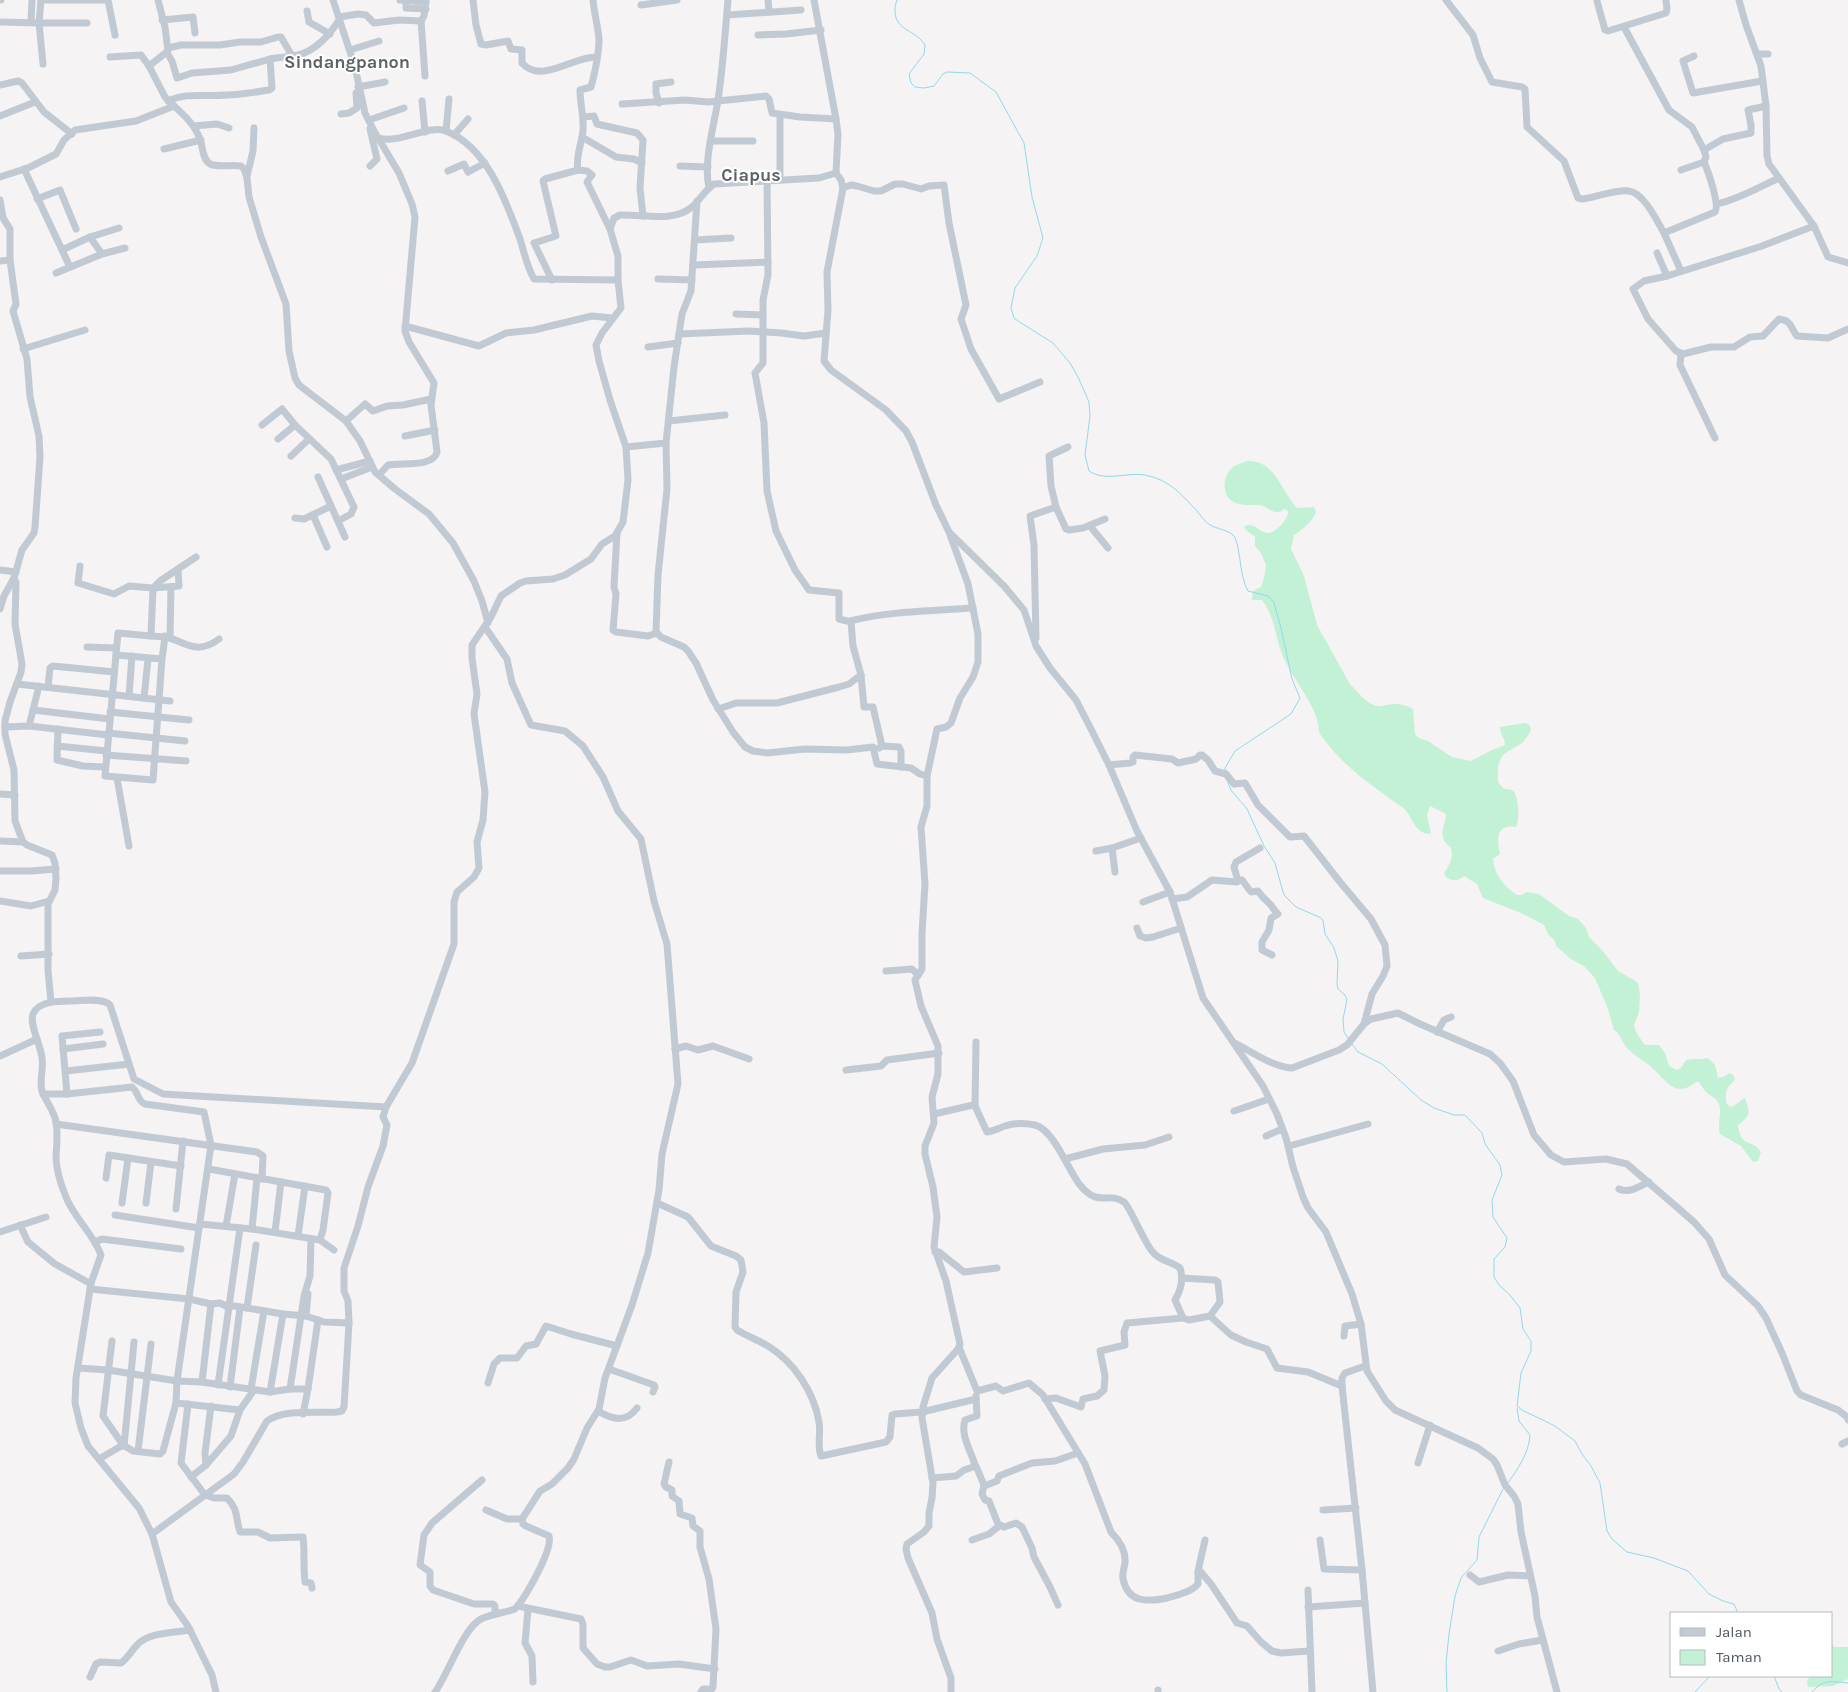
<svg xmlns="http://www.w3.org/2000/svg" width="1848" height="1692" font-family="Karla,sans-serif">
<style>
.green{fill:#c3f1d5}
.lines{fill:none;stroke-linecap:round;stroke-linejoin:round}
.stream{stroke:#90daee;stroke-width:1}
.minor{stroke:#c1cad2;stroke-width:7}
.labels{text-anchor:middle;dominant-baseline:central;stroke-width:4;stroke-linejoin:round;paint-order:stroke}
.quarter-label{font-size:18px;font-weight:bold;fill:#5f6368;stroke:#fff}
</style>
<rect width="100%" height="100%" fill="#f5f3f3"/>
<!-- green -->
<g class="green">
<path d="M1247 461C1275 459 1282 493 1297 508L1314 507 1316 512C1313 521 1302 530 1294 535L1291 549 1304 576 1317 625 1350 684C1357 691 1367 705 1378 706 1380 707 1384 705 1386 705 1396 703 1404 704 1413 709L1415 734 1419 738 1428 741 1452 757 1471 761 1492 750 1505 745C1505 738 1500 734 1500 727L1525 723 1530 725 1531 730C1528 735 1525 742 1519 745 1510 750 1503 752 1499 763 1497 768 1498 776 1498 782L1504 789C1507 789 1510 789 1512 790 1519 794 1520 821 1516 827 1513 827 1510 826 1507 827 1495 829 1498 845 1500 854L1493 859C1494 875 1505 887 1517 895H1522L1526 892 1539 894 1569 916 1578 919 1586 928 1589 937 1602 950 1618 971 1637 982 1639 986 1640 997 1639 1012 1634 1025 1635 1030 1643 1043 1646 1045H1659L1665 1053 1669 1066 1677 1070 1681 1068 1686 1060C1693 1058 1700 1060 1708 1058L1715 1065 1718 1078 1723 1077 1730 1073 1734 1076 1735 1080C1726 1088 1724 1093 1727 1104L1731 1107C1738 1105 1739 1100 1745 1098 1750 1113 1751 1115 1738 1125 1741 1149 1752 1138 1761 1152L1758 1161 1753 1162 1741 1146 1720 1134C1717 1123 1723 1110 1718 1102 1715 1097 1710 1096 1706 1092 1703 1089 1701 1085 1699 1082H1696C1674 1100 1665 1078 1649 1065 1642 1060 1634 1055 1628 1049 1622 1043 1621 1034 1614 1030L1608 1009 1595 978 1584 966 1571 959 1556 946 1555 941 1548 934 1544 925 1521 913 1483 898 1477 884 1464 876C1458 881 1453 882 1446 877L1444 873C1449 867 1455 854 1450 847 1447 844 1444 842 1443 838 1441 829 1446 822 1446 814L1430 806 1427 815 1431 834C1413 834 1413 815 1402 807 1372 786 1341 765 1320 734 1318 731 1319 728 1318 724 1317 717 1313 709 1310 703 1301 687 1290 672 1283 656 1275 638 1275 616 1262 600H1252L1253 591 1261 587 1265 574 1266 565 1261 553 1255 546V537L1246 530 1244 526C1257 523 1257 531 1267 533 1275 534 1289 519 1288 511L1284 509C1281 511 1281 512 1277 512 1270 512 1266 506 1259 505 1251 505 1240 506 1232 501 1221 494 1223 475 1233 467 1237 464 1243 463 1247 461Z"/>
<path d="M1832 1643 1834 1647H1848V1679L1833 1686 1808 1687 1807 1682 1810 1676H1832Z"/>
</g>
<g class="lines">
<!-- stream -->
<g class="stream">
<path d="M897 0C895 5 895 8 895 12 896 31 916 30 925 45L924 54 909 74 911 83 915 87 924 88 934 86 943 74 947 72 970 73 996 92 1024 143 1032 197 1043 238 1037 256 1015 288 1011 308 1014 318 1018 321 1053 343 1070 363 1078 377 1089 402 1090 416 1085 455 1089 471C1106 482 1126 472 1145 475 1170 480 1181 494 1197 511 1201 516 1205 522 1210 525 1217 529 1229 530 1234 536 1241 547 1239 576 1248 591L1268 596 1274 603 1281 628 1292 679 1300 698 1291 714 1235 751 1225 768V772"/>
<path d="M1226 778 1231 790 1247 809 1264 846 1275 863 1283 892 1285 896 1296 907 1319 917 1323 920 1325 934 1334 948 1338 961 1337 984 1338 989 1345 995 1347 1000 1343 1019 1344 1032 1348 1038"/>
<path d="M1352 1044 1358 1052 1382 1064 1421 1100 1434 1108 1454 1115H1465L1482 1133 1485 1144 1500 1165 1502 1175 1492 1200 1493 1217 1507 1238 1505 1247 1494 1259V1277L1499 1285 1510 1295 1520 1308 1523 1329 1531 1341V1351L1521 1373 1517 1406 1522 1410 1555 1426 1575 1441 1582 1454 1591 1466 1600 1483 1607 1531 1612 1539 1627 1552 1654 1558 1688 1571 1709 1594 1723 1601 1734 1604 1738 1613"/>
<path d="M1507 1484C1518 1469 1529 1453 1530 1435L1519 1421 1517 1408"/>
<path d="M1774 1676 1779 1689 1782 1692"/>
<path d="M1447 1692 1446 1663 1449 1634 1455 1596 1461 1578 1477 1560 1479 1537 1503 1489"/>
<path d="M1695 1692 1710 1676"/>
<path d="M1812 1692C1824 1678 1831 1682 1848 1683"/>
</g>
<!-- minor -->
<g class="minor">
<path d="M0 0H1"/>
<path d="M41 0H108"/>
<path d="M108 0 115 35"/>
<path d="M333 0 355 67 365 113 374 131 399 173 412 204 415 217 405 331 409 342 434 383 431 405 437 452C433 468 401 462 388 465L379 475"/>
<path d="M400 0 426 2"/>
<path d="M473 0 476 25 481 44 486 45 508 41 511 49 522 50V63C541 85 574 56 596 57"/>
<path d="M768 0 769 12"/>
<path d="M1446 0 1473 35 1480 58 1492 82 1522 87 1525 89 1527 127 1564 161 1578 198 1583 199C1595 197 1618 189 1629 191 1644 193 1657 221 1664 233"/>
<path d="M1739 0 1746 25 1761 66 1766 106 1767 156 1769 164 1814 226 1828 257 1848 263"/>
<path d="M406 1V8L426 9"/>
<path d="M1597 1 1605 30 1608 31 1666 13 1667 9 1666 0"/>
<path d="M641 5 677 0"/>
<path d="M307 11 309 22 330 34"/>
<path d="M727 15 801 10"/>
<path d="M339 17 358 14 366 15 374 23 399 20 421 21 424 16 426 0"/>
<path d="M162 20 193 17 195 33"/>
<path d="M421 21 425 76"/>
<path d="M0 22 39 23 41 0"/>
<path d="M31 22 32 0"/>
<path d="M1624 27 1669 110 1692 127 1704 150"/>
<path d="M758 35 786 34 821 30"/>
<path d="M168 48 181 45H220L240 42H261L278 37H281L292 56"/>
<path d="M350 50 379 41"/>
<path d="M167 53 172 61 177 78 192 73 231 70 270 59"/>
<path d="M1758 54H1768"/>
<path d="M1694 56 1683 61 1693 93 1762 81"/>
<path d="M110 57 141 55 149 66"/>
<path d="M43 64 39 23H87"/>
<path d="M0 85 18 81 22 83 44 112 72 134"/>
<path d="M358 87 385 82"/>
<path d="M168 101C187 92 205 97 226 95 240 95 255 92 269 90L272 88 270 59C280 57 289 57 298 55 317 50 329 35 340 19"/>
<path d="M422 101 425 132"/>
<path d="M659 103 656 93V84L671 82"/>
<path d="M622 104 685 100 708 102 766 96 769 99 772 113 800 117 836 119"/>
<path d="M174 106C185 116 195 125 200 139 203 147 202 159 210 164 218 168 232 164 241 166L244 169 247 178 249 197 261 237 286 304 289 351 295 378 299 385 346 421 360 441 375 472 395 489 429 514 453 543 474 581 482 601 488 623"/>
<path d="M341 114 349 113 357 108 356 93"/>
<path d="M780 115V180"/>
<path d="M0 116 35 102"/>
<path d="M583 117 594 116 597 124 637 133 643 140 640 188 643 216"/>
<path d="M369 120 404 108"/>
<path d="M194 126 217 124 229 128"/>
<path d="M370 129 377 159 370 166"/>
<path d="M446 131 449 99"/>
<path d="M454 135 468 119"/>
<path d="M582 137 616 157 634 159 642 163"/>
<path d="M379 138C400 144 429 124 446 131 487 147 506 201 520 239 524 252 527 267 534 279L618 280"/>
<path d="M711 141H753"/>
<path d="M164 149 201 140"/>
<path d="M680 166 708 167"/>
<path d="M24 169 70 267"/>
<path d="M578 170 587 171 592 175 587 182 610 229"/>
<path d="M1681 170 1704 162"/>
<path d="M448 171 464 164 468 172 485 163"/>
<path d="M836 173 841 180 843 188 827 272 828 310 824 361 831 370 886 410 906 431 912 442 936 505 949 532 968 584 978 634V662L973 677 960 698 951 723 946 727 937 729 927 776V806L921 827 925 884 922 933V969L915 980 921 1006 938 1046V1074L932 1097 934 1123 925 1146V1154L933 1187 937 1217 934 1247 946 1281 960 1344 958 1349 932 1378 923 1407 922 1418 933 1483 932 1498 929 1513V1526L924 1532 907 1544 906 1549 908 1558 932 1613 937 1639 951 1678V1692"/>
<path d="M247 176 253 151 254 128"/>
<path d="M0 177 28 168 56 154 64 140 75 130 136 121 174 106 165 97 149 66 168 51 165 27 158 0"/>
<path d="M709 188C703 162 714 126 718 100 723 67 725 33 728 0"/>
<path d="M843 188 851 185 857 186 874 191H881L895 184H903L921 189 929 186 944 185 949 223 966 305 961 319 971 349 999 399 1040 382"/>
<path d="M37 199 60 190 76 229"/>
<path d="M0 200 3 218 10 229V260L16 304 13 311 27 359 30 397 39 436 40 457 35 527 34 533 22 550 14 578 16 582 15 624 22 664 21 672 10 702 5 721V734L14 770 15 821 23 842 27 845 52 855 55 863 56 878 55 890 48 904V970L51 1002"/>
<path d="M1717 204C1739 199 1759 187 1779 178"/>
<path d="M90 237 102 254"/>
<path d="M695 240 731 238"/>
<path d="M62 250 90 237 119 228"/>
<path d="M1657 253 1667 276 1762 246 1814 226"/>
<path d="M0 261 10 260"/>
<path d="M693 265 768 262"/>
<path d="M1681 271 1664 233 1715 212C1720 205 1708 171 1704 162L1706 157 1704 150 1723 139 1751 133V125L1748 110 1766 106"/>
<path d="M56 273 102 254 125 248"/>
<path d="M1667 276 1644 281 1633 289 1648 319 1676 351 1683 354 1711 347H1734L1750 337 1763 336 1779 319C1793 321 1790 328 1797 336L1828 338 1848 329"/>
<path d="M658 279 692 280"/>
<path d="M552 280 534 243 556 236 543 181 545 179 578 170C575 158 582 143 583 130 584 117 580 104 580 90L591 87C595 72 599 54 599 39 598 26 594 13 593 0"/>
<path d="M736 314 763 315"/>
<path d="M405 326 479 346 506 333 534 330 592 316 612 318"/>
<path d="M679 334 749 331 781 333 804 336 826 333"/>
<path d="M648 347 678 343"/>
<path d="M23 349 85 330"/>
<path d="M1681 354 1680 365 1715 438"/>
<path d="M346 421 365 404 373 411 387 406 403 405 431 399"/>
<path d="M669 421 725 415"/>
<path d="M262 425 282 409 295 425 331 459 354 507 351 514 338 521"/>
<path d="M405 436 435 430"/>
<path d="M278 439 295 425"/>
<path d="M666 443 667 489 658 575 656 632 661 637 684 647 688 651 696 663 713 700 733 732 745 747 753 751 767 753 805 749 847 750 873 747 877 764 911 768 920 774 927 776"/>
<path d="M626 447 666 443 674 367 682 314 691 291 697 201"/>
<path d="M291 456 309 439"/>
<path d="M336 470 370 461"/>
<path d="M318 477 345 537"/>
<path d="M341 479 372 467"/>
<path d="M1056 507 1066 529 1069 530 1083 528 1105 519"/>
<path d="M313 515 327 547"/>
<path d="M295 518 304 519 331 506"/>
<path d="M1090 526 1108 548"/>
<path d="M617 533 614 587 616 594 613 630 616 632 648 636 657 633"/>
<path d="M951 534 1004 586 1024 610 1036 646 1050 668 1076 700 1091 729 1109 765 1137 831 1170 892 1203 998 1263 1086 1277 1114 1286 1138 1293 1167 1303 1197 1308 1208 1326 1232 1352 1294 1361 1324 1367 1371 1386 1401 1395 1410 1478 1448 1493 1459 1497 1465 1505 1485 1514 1496 1518 1504 1521 1532 1535 1596 1537 1617 1557 1692"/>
<path d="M80 566 78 583 114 594 129 586 153 588 179 586 178 569"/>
<path d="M0 570 16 572"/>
<path d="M0 609 4 596 14 578"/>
<path d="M850 621C890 611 931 611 973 608"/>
<path d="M164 636C186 642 196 656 219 639"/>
<path d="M170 638 171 587"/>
<path d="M1036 638 1034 545 1030 516 1056 507 1051 486 1049 456 1068 447"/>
<path d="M87 647 116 648"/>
<path d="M116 655 118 633 151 636"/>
<path d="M162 659 153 780 105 776 116 655 162 659 165 637 151 636 153 588 160 581 196 557"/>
<path d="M861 675 864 707H873L882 746"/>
<path d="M17 684 170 701"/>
<path d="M48 687 50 668 53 666 114 672"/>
<path d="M129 696 132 656"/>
<path d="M144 698 148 659"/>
<path d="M718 709 736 703H777L839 687 849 684 861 675 853 646 851 622 839 619V593L809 590 795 570 776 531 767 491 764 423 755 373 763 363V300L768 275 767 181"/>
<path d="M33 710 110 719"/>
<path d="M110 712 189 720"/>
<path d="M29 726 108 735"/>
<path d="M5 727 29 726 39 686"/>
<path d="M58 729 57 760 83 766 105 767"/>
<path d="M108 733 185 741"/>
<path d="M57 746 107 751"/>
<path d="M879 748 882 746 899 747 901 751V767"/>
<path d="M106 755 186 761"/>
<path d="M1109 765 1130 763 1133 762V757L1135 755 1172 759 1178 763 1196 759 1200 755H1202L1208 760 1215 771 1226 774 1234 784 1245 783 1258 805 1290 837 1304 836 1340 882 1371 919 1385 945 1387 966 1383 976 1372 994 1364 1024"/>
<path d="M117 778 129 846"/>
<path d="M0 794 15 795"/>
<path d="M0 841 23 842"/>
<path d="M1112 848 1115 872"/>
<path d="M1096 851 1112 848 1141 838"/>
<path d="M0 871H31L56 869"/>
<path d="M1238 880H1242L1251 892 1258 891C1262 897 1265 900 1270 904 1273 907 1274 911 1278 914L1271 918 1269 930 1262 942V950L1272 955"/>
<path d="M1172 899 1187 897 1212 880 1237 882 1238 881 1234 867 1236 862 1260 848"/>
<path d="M0 901 31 906 49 901"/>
<path d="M1143 902 1170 892"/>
<path d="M1137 928 1140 936 1146 938 1153 937 1181 928"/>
<path d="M21 956 49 954"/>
<path d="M886 971 912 969 918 975"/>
<path d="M1437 1032 1444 1020 1451 1017"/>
<path d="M1235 1043C1252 1052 1273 1067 1292 1068L1339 1050 1347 1045 1364 1024 1371 1019 1398 1013 1420 1024 1490 1054 1500 1063 1513 1081 1534 1135 1551 1155 1564 1162 1606 1159 1627 1164 1694 1222 1709 1239 1725 1275 1758 1306 1766 1318 1782 1353 1797 1391 1801 1395 1838 1410 1847 1417 1848 1420"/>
<path d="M63 1049 103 1044"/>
<path d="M675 1049 686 1046 698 1050 713 1046 749 1059"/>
<path d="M0 1056 37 1039"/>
<path d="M846 1070 881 1066 887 1060 939 1053"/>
<path d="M66 1071 129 1064"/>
<path d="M43 1094H67L132 1087C139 1092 137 1101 145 1104L204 1112 211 1145 177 1381 176 1403 163 1451 160 1454 133 1451 123 1445 99 1459"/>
<path d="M67 1094 62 1036 100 1032"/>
<path d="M975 1106 976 1042"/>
<path d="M1234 1111 1269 1099"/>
<path d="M934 1114 973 1105 975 1106 987 1132C994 1131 999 1128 1005 1126 1014 1123 1026 1123 1035 1125 1054 1130 1068 1170 1080 1185 1099 1208 1107 1191 1124 1202 1129 1205 1144 1242 1152 1251 1159 1261 1171 1261 1180 1268 1184 1280 1181 1290 1175 1300L1183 1318 1189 1320 1210 1316 1231 1335 1246 1342 1267 1349 1277 1368 1308 1372 1342 1386"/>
<path d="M56 1124 257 1152 263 1156 262 1179"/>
<path d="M1266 1136 1282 1129"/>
<path d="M1289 1146 1368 1124"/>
<path d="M1065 1159 1103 1149 1145 1145 1169 1137"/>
<path d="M209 1169 326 1190 328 1193 323 1230 320 1240"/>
<path d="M106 1178 109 1155 181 1166"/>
<path d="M1619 1189C1630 1194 1639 1186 1649 1182"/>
<path d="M122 1203 128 1158"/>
<path d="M146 1203 151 1162"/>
<path d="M657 1203 688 1217 711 1246 736 1256 741 1260 743 1272 736 1292 735 1327 737 1330C747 1336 758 1340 768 1346 794 1362 814 1392 819 1422 821 1432 817 1447 821 1456L886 1442 890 1437 892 1415 895 1414 922 1412 976 1399"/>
<path d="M176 1209 183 1141"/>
<path d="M115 1215 199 1228"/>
<path d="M200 1224 252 1229 320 1240 334 1250"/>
<path d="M20 1225 28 1242 55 1264 91 1284"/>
<path d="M226 1226 235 1174"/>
<path d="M252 1229 257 1178"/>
<path d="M0 1232 46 1217"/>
<path d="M275 1232 281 1182"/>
<path d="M298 1236 305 1186"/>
<path d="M95 1242 102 1239 181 1249"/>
<path d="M935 1252H939L964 1272 997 1268"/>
<path d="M1182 1278 1215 1280 1218 1282 1220 1302 1210 1316"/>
<path d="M90 1289 189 1299 211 1304 220 1303 228 1307 235 1306 283 1314 306 1316 324 1322 349 1323"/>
<path d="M247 1308 256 1245"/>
<path d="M306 1316 308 1294"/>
<path d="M1344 1336 1345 1326 1361 1324"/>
<path d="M112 1341 103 1416 123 1445"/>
<path d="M959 1347 977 1391 996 1386 1003 1391 1029 1383 1043 1395 1085 1464 1111 1532C1120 1541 1126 1551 1125 1563 1124 1568 1122 1574 1123 1579 1128 1603 1147 1602 1167 1598 1177 1595 1192 1592 1198 1584V1572L1200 1571 1211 1584 1237 1623 1247 1626 1261 1642 1272 1651 1281 1653 1309 1651"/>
<path d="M1365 1366 1345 1373 1342 1378V1386L1362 1570 1373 1692"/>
<path d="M78 1368 108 1370 177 1381 202 1382 270 1392 290 1389H308L303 1414"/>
<path d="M609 1369 654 1385 655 1387 653 1392"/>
<path d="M202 1382 211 1304"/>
<path d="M488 1383 494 1364 500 1358H517L526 1346 536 1344 546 1326 571 1334 617 1346"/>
<path d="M218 1385 240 1228"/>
<path d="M230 1387 240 1308"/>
<path d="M251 1389 264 1311"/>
<path d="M290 1389 304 1296 310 1276 311 1239"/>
<path d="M308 1389 318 1320"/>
<path d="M270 1392 283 1314"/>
<path d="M1045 1399 1056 1398 1081 1407 1083 1399 1097 1396 1104 1390 1105 1376 1100 1351 1125 1345 1124 1332 1127 1323 1183 1318"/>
<path d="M176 1403 240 1410"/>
<path d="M188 1404 181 1463 205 1495 214 1498H227C239 1510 235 1517 240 1532H258L270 1538 303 1537C305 1552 303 1567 305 1582L311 1583 312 1588"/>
<path d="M598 1411C613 1420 626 1423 637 1408"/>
<path d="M1842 1444 1848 1441"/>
<path d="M124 1446 134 1342"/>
<path d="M138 1451 151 1344"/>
<path d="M669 1462 664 1484 666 1487 672 1490V1496L679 1501 680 1514 692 1518 693 1526 700 1531V1547L709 1579 716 1629 713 1687 712 1689H703L701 1692"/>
<path d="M1418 1463 1430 1425"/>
<path d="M206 1465 205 1453 211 1406"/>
<path d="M975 1465C971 1451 960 1435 965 1420L977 1416 976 1396"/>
<path d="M191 1477 206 1465 231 1436 240 1410 254 1390"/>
<path d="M932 1478 956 1476 964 1470 976 1466 984 1485 982 1494 985 1500 989 1501 998 1524 1004 1527 1016 1523 1022 1527 1032 1548 1034 1557 1050 1587 1058 1605"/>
<path d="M482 1480 432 1523 424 1535 420 1565 430 1572V1586L433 1590 474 1604H493L495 1606V1614"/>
<path d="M984 1486 997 1481 999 1476 1032 1463 1055 1461 1078 1453"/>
<path d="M486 1510 507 1519H522"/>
<path d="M1323 1510 1356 1508"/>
<path d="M152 1534 234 1474 243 1462 267 1421C284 1409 316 1413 337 1412L342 1411 344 1407 349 1323 348 1301 344 1291V1268L358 1226 368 1187 383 1146 387 1125 383 1117 386 1107"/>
<path d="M972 1540 989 1534 999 1526"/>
<path d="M1320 1540 1324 1569 1362 1570"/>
<path d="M1198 1571 1205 1540"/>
<path d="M1470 1575 1479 1582 1508 1575 1530 1576"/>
<path d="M1308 1590 1312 1692"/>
<path d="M518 1606 581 1619 583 1624V1648L597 1664 605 1667H610L631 1660 647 1666 679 1664 715 1669"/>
<path d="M1308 1607 1365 1603"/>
<path d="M528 1609 525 1643 532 1656 533 1682"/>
<path d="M1498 1651 1519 1644 1542 1640"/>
<path d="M90 1677 96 1664 100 1662 121 1663C128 1658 131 1651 137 1645 149 1632 173 1633 190 1630"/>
<path d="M1158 1690V1692"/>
<path d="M216 1692 212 1675 188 1626 171 1602 152 1534 139 1508 88 1446 81 1428 75 1403 76 1378 91 1283 101 1255C93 1233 74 1218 66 1197 61 1185 56 1169 56 1156 57 1144 58 1134 56 1122 54 1110 46 1102 42 1091 39 1080 44 1069 42 1058 41 1046 29 1024 33 1014 38 1001 59 1001 70 1001 81 1001 103 997 110 1005L134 1079 163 1094 386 1107 412 1063 454 944V902L457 892 474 877 479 868 477 842 483 820 485 792 474 714 477 694 472 658V645L491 617 501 596 520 583 526 581 553 579 565 575 591 559 602 544 615 536 623 522 628 480 626 447 610 400 599 361 596 345 602 333 621 308 618 280V256L610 229 614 218 620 215C643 214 673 223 692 207 700 200 705 190 714 184L819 178 836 173 838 134 836 119 814 0"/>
<path d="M435 1692C447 1676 464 1627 481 1619 491 1614 504 1613 515 1609 525 1598 553 1550 549 1536L526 1526 523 1524 522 1519 540 1491 552 1484 568 1468 574 1459 587 1428 599 1409 605 1378 632 1305 648 1253 659 1190 662 1154 678 1084 667 944 654 901 641 839 618 811 603 777 583 746 565 731 531 725 512 683 507 659 485 627"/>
</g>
</g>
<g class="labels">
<!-- quarter labels -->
<g class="quarter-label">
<text x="347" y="62">Sindangpanon</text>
<text x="751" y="175">Ciapus</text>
</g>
</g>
<!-- legend -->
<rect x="1670" y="1612" width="162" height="65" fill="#ffffff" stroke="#b7bbc0"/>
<rect x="1680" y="1628" width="25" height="8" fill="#c1cad2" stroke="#b7bbc0"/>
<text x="1716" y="1637" font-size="15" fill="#4a5661">Jalan</text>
<rect x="1680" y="1650" width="25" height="15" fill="#c3f1d5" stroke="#b7bbc0"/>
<text x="1716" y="1662" font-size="15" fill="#4a5661">Taman</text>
</svg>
